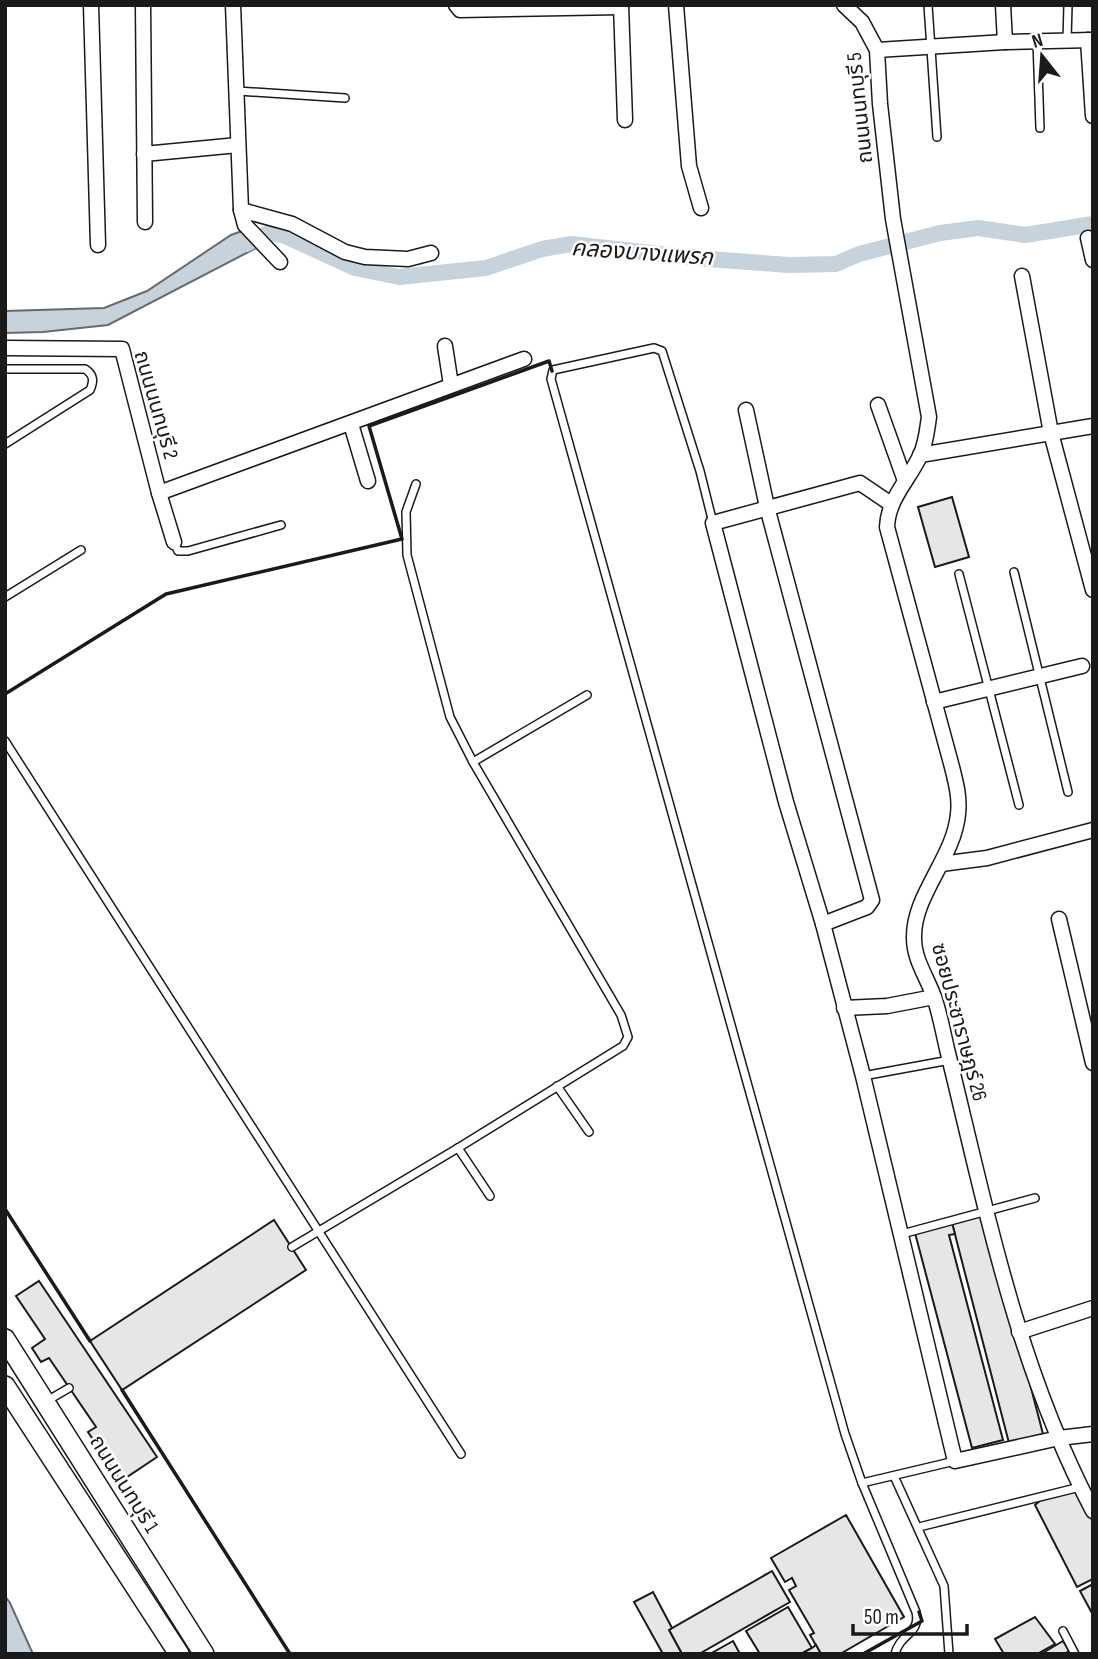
<svg xmlns="http://www.w3.org/2000/svg" width="1098" height="1659" font-family="'Sofia Sans Condensed','Noto Sans Thai',sans-serif">
<style>
.water{fill:#c6d2dc;stroke:#6a6a6a;stroke-width:2}
.lines{fill:none;stroke-linecap:round;stroke-linejoin:round}
.canal{stroke:#c6d2dc;stroke-width:16}
.building{fill:#e6e6e6;stroke:#1a1a1a;stroke-width:2}
.lane-casing{stroke:#1a1a1a;stroke-width:10}
.street-casing{stroke:#1a1a1a;stroke-width:17}
.secondary-casing{stroke:#1a1a1a;stroke-width:22}
.lane{stroke:#fff;stroke-width:7}
.street{stroke:#fff;stroke-width:14}
.secondary{stroke:#fff;stroke-width:19}
.wall{stroke:#1a1a1a;stroke-width:3.5}
.labels{text-anchor:middle;dominant-baseline:central;stroke-width:5;stroke-linejoin:round;paint-order:stroke}
.street-label{font-size:21px;fill:#1a1a1a;stroke:#fff}
.water-label{font-size:23px;font-style:italic;fill:#1a1a1a;stroke:#fff}
</style>
<rect width="100%" height="100%" fill="#fff"/>
<!-- water -->
<g class="water">
<path d="M245 230 258 247 108 325 43 332 5 333V311L104 308 147 291 231 235Z"/>
<path d="M5 1596 10 1603 33 1654H5Z"/>
</g>
<g class="lines">
<!-- canal -->
<path class="canal" d="M246 244 268 233 283 235 355 268 399 277 486 268 542 249 571 244 696 258 789 265 836 264 859 254 940 233 978 228 1025 235 1093 224"/>
</g>
<!-- building -->
<g class="building">
<path d="M952 497 969 557 935 567 918 507Z"/>
<path d="M986 1214 1043 1434 1009 1443 952 1223Z"/>
<path d="M274 1220 306 1270 122 1390 90 1341Z"/>
<path d="M952 1223 955 1234 949 1235 1003 1440 972 1448 915 1233Z"/>
<path d="M39 1281 157 1457 121 1481 88 1432 96 1427 49 1358 41 1362 32 1348 45 1339 16 1296Z"/>
<path d="M1077 1491 1093 1522V1579L1077 1587 1035 1505 1042 1499Z"/>
<path d="M846 1515 904 1617 840 1654H821L810 1635 814 1633 789 1590 796 1586 792 1578 785 1582 771 1558Z"/>
<path d="M772 1571 790 1602 699 1654H682L669 1630Z"/>
<path d="M1093 1584V1615L1080 1591Z"/>
<path d="M653 1592 672 1628 669 1630 682 1654H663L634 1602Z"/>
<path d="M788 1607 812 1648 801 1654H760L746 1631Z"/>
<path d="M1035 1617 1055 1644 1037 1654H1004L995 1639Z"/>
<path d="M733 1641 740 1654H710Z"/>
<path d="M1063 1641 1069 1651 1064 1654H1041Z"/>
<path d="M816 1645 821 1654H801L812 1648Z"/>
</g>
<g class="lines">
<defs>
<g id="lane">
<path d="M928 5 937 137"/>
<path d="M1067 40 1068 5"/>
<path d="M1037 41 1040 128"/>
<path d="M238 91 345 98"/>
<path d="M5 369H85C94 375 94 381 90 390L5 444"/>
<path d="M713 523 700 471 662 351 654 348 553 370 551 379 845 1434 862 1483 916 1612C921 1634 900 1633 895 1654"/>
<path d="M174 542 178 551H188L281 525"/>
<path d="M1014 572 1068 792"/>
<path d="M959 574 1019 805"/>
<path d="M5 597 81 550"/>
<path d="M5 741 461 1454"/>
<path d="M473 762 587 695"/>
<path d="M863 1076 950 1060"/>
<path d="M557 1086 589 1132"/>
<path d="M458 1148 490 1196"/>
<path d="M902 1234 1035 1198"/>
<path d="M292 1247 458 1148 623 1046 628 1037 621 1015 473 762 450 717 407 555 406 512 416 484"/>
<path d="M45 1402 69 1388"/>
<path d="M894 1476 944 1586 949 1654"/>
<path d="M862 1483 955 1461"/>
<path d="M919 1527 1080 1487"/>
<path d="M1063 1631 1075 1654"/>
</g>
<g id="street">
<path d="M91 5 98 245"/>
<path d="M143 5 145 222"/>
<path d="M233 5 241 210 245 225 280 262"/>
<path d="M456 5 460 10 621 7"/>
<path d="M621 5 625 120"/>
<path d="M676 5 689 166 701 208"/>
<path d="M844 5 862 22 877 50 880 104 893 219 929 417C927 430 926 444 920 456 908 481 888 499 887 527L952 767C956 783 960 798 958 814 954 858 913 895 914 938 914 960 927 977 934 997 940 1014 943 1032 947 1049 986 1207 1016 1365 1093 1511"/>
<path d="M1003 5 1005 42"/>
<path d="M1088 40 1093 116"/>
<path d="M877 50 1005 42 1093 40"/>
<path d="M144 154 238 145"/>
<path d="M241 210 292 224 345 252 365 257 408 259 431 253"/>
<path d="M1088 238 1093 260"/>
<path d="M1022 276 1051 433 1093 590"/>
<path d="M445 346 451 385"/>
<path d="M5 348 122 349 159 493 174 542"/>
<path d="M878 405 905 481"/>
<path d="M746 410 767 507 872 900 867 907 823 924"/>
<path d="M351 424 368 481"/>
<path d="M920 455 1093 426"/>
<path d="M159 493 524 359"/>
<path d="M891 504 860 483 713 523 786 802 823 924 863 1076 955 1461 1059 1438 1093 1434"/>
<path d="M934 702 1082 666"/>
<path d="M941 864 987 858 1093 830"/>
<path d="M1059 919 1093 1063"/>
<path d="M844 1008 887 1006 934 997"/>
<path d="M1019 1332 1093 1308"/>
</g>
<g id="secondary">
<path d="M5 1339 204 1654"/>
<path d="M5 1386 179 1654"/>
</g>
</defs>
<!-- lane casing -->
<use href="#lane" class="lane-casing"/>
<!-- street casing -->
<use href="#street" class="street-casing"/>
<!-- secondary casing -->
<use href="#secondary" class="secondary-casing"/>
<!-- lane -->
<use href="#lane" class="lane"/>
<!-- street -->
<use href="#street" class="street"/>
<!-- secondary -->
<use href="#secondary" class="secondary"/>
<!-- wall -->
<g class="wall">
<path d="M5 694 166 594 402 539 369 426 549 361 552 371"/>
<path d="M5 1209 90 1341"/>
<path d="M122 1390 290 1654"/>
<path d="M863 1654 922 1621 919 1612"/>
</g>
</g>
<g class="labels">
<!-- street labels -->
<g class="street-label">
<text transform="translate(860 108) rotate(-96)">ถนนนนทบุรี 5</text>
<text transform="translate(156 405) rotate(74)">ถนนนนทบุรี 2</text>
<text transform="translate(959 1022) rotate(75)">ซอยประชาราษฎร์ 26</text>
<text transform="translate(124 1484) rotate(58)">ถนนนนทบุรี 1</text>
</g>
<!-- water labels -->
<g class="water-label">
<text transform="translate(642 253) rotate(4)">คลองบางแพรก</text>
</g>
</g>
<!-- border -->
<rect width="1098" height="1659" fill="none" stroke="#1a1a1a" stroke-width="14"/>
<!-- north arrow -->
<g transform="translate(1042 56) rotate(343)" stroke="#ffffff" stroke-width="5" paint-order="stroke">
<path d="M0-5L12 26L0 18L-12 26Z" fill="#1a1a1a"/>
<text y="-10" font-size="19" font-weight="bold" text-anchor="middle" fill="#1a1a1a">N</text>
</g>
<!-- scale -->
<path d="M853 1624v10h114v-10" fill="none" stroke="#1a1a1a" stroke-width="3.5"/>
<text x="864" y="1624" font-size="21" fill="#1a1a1a" stroke="#ffffff" stroke-width="5" paint-order="stroke">50 m</text>
</svg>
